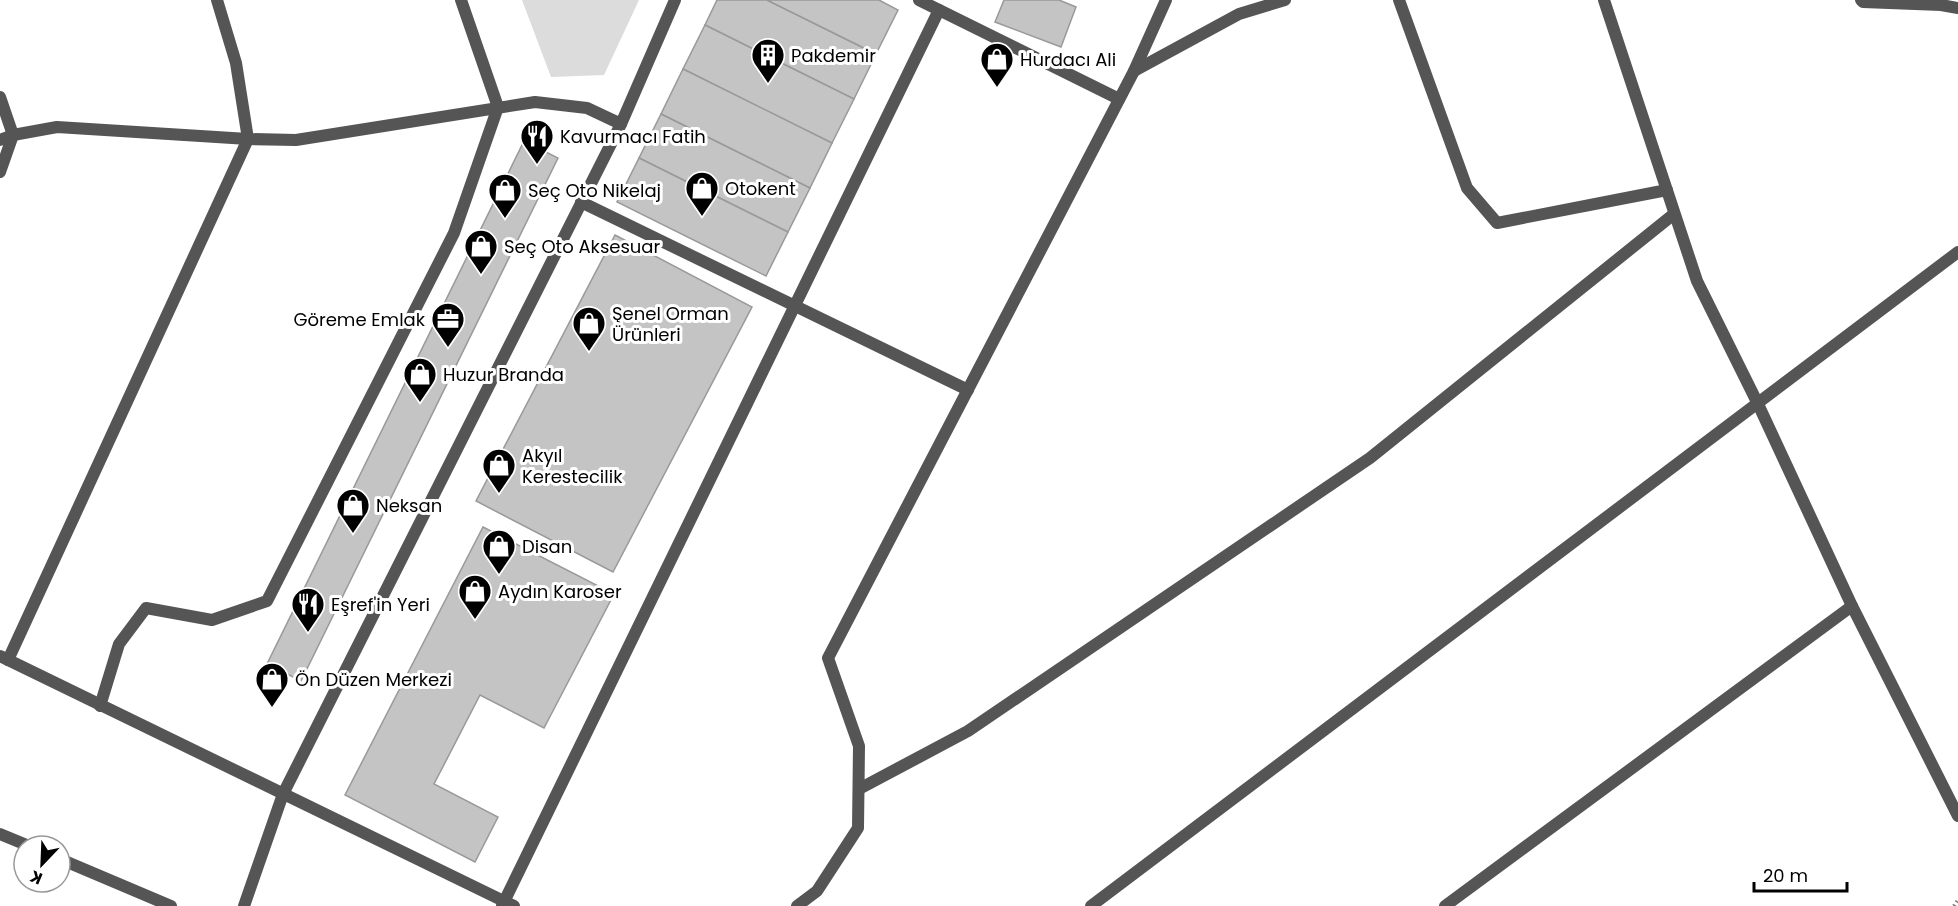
<svg xmlns="http://www.w3.org/2000/svg" width="1958" height="906" font-family="Poppins,sans-serif">
<style>
.green{fill:#dcdcdc}
.building{fill:#c4c4c4;stroke:#999;stroke-width:1.5}
.lines{fill:none;stroke-linecap:round;stroke-linejoin:round}
.path{stroke:#777;stroke-width:4;stroke-dasharray:1.5 3;stroke-linecap:butt}
.lane{stroke:#555;stroke-width:12}
.street{stroke:#555;stroke-width:12}
.labels{text-anchor:middle;dominant-baseline:central;stroke-width:6;stroke-linejoin:round;paint-order:stroke}
.poi-label{font-size:18px;fill:#000;stroke:#fff;text-anchor:start}
</style>
<rect width="100%" height="100%" fill="#fff"/>
<!-- green -->
<path class="green" d="M522 0H639L604 75 551 77Z"/>
<!-- building -->
<g class="building">
<path d="M717 0H767L876 54 854 99 705 25Z"/>
<path d="M767 0H879L898 10 876 54Z"/>
<path d="M1004 0H1059L1076 7 1061 47 995 22Z"/>
<path d="M705 25 854 99 832 143 683 69Z"/>
<path d="M683 69 832 143 810 188 661 114Z"/>
<path d="M661 114 810 188 788 232 639 158Z"/>
<path d="M524 141 558 158 301 681 267 664Z"/>
<path d="M639 158 788 232 766 276 617 202Z"/>
<path d="M615 235 752 307 613 572 476 501Z"/>
<path d="M483 527 614 594 544 728 480 695 434 784 498 817 475 862 345 795Z"/>
</g>
<g class="lines">
<!-- path -->
<path class="path" d="M1954 906 1958 900"/>
<!-- lane -->
<g class="lane">
<path d="M919 0 1119 99"/>
<path d="M1399 0 1467 188 1497 223 1667 190"/>
<path d="M1604 0 1697 281 1758 404 1852 606 1958 816"/>
<path d="M1861 0 1863 2 1941 5 1958 8"/>
<path d="M1134 71 1239 14 1285 0"/>
<path d="M0 97 13 135 0 172"/>
<path d="M0 140 13 135 57 127 248 139 296 140 535 102 587 108 621 124"/>
<path d="M581 202 968 390"/>
<path d="M8 660 248 139 236 63 217 0"/>
<path d="M100 706 119 644 146 608 212 620 267 601 454 233 498 107 461 0"/>
<path d="M859 789 968 731 1370 458 1674 214"/>
<path d="M0 834 29 846"/>
<path d="M60 859 171 906"/>
<path d="M244 906 283 794 621 124 675 0"/>
<path d="M502 906 939 10"/>
<path d="M797 906 817 891 858 828 859 746 828 658 1134 71 1166 0"/>
</g>
<!-- street -->
<g class="street">
<path d="M0 656 514 906"/>
<path d="M1091 906 1958 252"/>
<path d="M1445 906 1852 606"/>
</g>
</g>
<!-- icons -->
<defs>
<symbol id="building-pin" viewBox="-11 -11 22 30"><path d="M0 17L-7.5 6A9.5 9.5 0 1 1 7.5 6Z" fill="#000" stroke="#fff"/><path d="M-4-6H4V6H1V3H-1V6H-4ZM-2.5-4.3h1.7v1.8h-1.7ZM.8-4.3h1.7v1.8H.8ZM-2.5-1h1.7V.8h-1.7ZM.8-1h1.7V.8H.8Z" fill="#fff"/></symbol>
<symbol id="shop-pin" viewBox="-11 -11 22 30"><path d="M0 17L-7.5 6A9.5 9.5 0 1 1 7.5 6Z" fill="#000" stroke="#fff"/><path d="M-5-2.5h2.3a2.7 3.5 0 0 1 5.4 0H5L5.5 6h-11ZM-1.5-2.5h3a1.5 2.3 0 0 0-3 0Z" fill="#fff"/></symbol>
<symbol id="restaurant-pin" viewBox="-11 -11 22 30"><path d="M0 17L-7.5 6A9.5 9.5 0 1 1 7.5 6Z" fill="#000" stroke="#fff"/><path d="M-5-6h1v4h1v-4h1v4h1v-4h1v5L-1.5 .5V6h-2V.5L-5-1ZM5-6V6H3V1.5H1.5Q1.5-4 5-6Z" fill="#fff"/></symbol>
<symbol id="office-pin" viewBox="-11 -11 22 30"><path d="M0 17L-7.5 6A9.5 9.5 0 1 1 7.5 6Z" fill="#000" stroke="#fff"/><path d="M-6-3h4V-5.5h4V-3h4V5H-6ZM-1-4.5V-3h2v-1.5ZM-6 0V1H6V0Z" fill="#fff"/></symbol>
</defs>
<g fill-rule="evenodd">
<use href="#building-pin" x="749" y="36" width="38" height="52"/>
<use href="#shop-pin" x="978" y="40" width="38" height="52"/>
<use href="#restaurant-pin" x="518" y="117" width="38" height="52"/>
<use href="#shop-pin" x="683" y="169" width="38" height="52"/>
<use href="#shop-pin" x="486" y="171" width="38" height="52"/>
<use href="#shop-pin" x="462" y="227" width="38" height="52"/>
<use href="#office-pin" x="429" y="300" width="38" height="52"/>
<use href="#shop-pin" x="570" y="304" width="38" height="52"/>
<use href="#shop-pin" x="401" y="355" width="38" height="52"/>
<use href="#shop-pin" x="480" y="446" width="38" height="52"/>
<use href="#shop-pin" x="334" y="486" width="38" height="52"/>
<use href="#shop-pin" x="480" y="527" width="38" height="52"/>
<use href="#shop-pin" x="456" y="572" width="38" height="52"/>
<use href="#restaurant-pin" x="289" y="585" width="38" height="52"/>
<use href="#shop-pin" x="253" y="660" width="38" height="52"/>
</g>
<g class="labels">
<!-- poi labels -->
<g class="poi-label">
<text x="791" y="55">Pakdemir</text>
<text x="1020" y="59">Hurdacı Ali</text>
<text x="560" y="136">Kavurmacı Fatih</text>
<text x="725" y="188">Otokent</text>
<text x="528" y="190">Seç Oto Nikelaj</text>
<text x="504" y="246">Seç Oto Aksesuar</text>
<text x="612" y="313">Şenel Orman<tspan x="612" dy="21">Ürünleri</tspan></text>
<text x="425" y="319" text-anchor="end">Göreme Emlak</text>
<text x="443" y="374">Huzur Branda</text>
<text x="522" y="455">Akyıl<tspan x="522" dy="21">Kerestecilik</tspan></text>
<text x="376" y="505">Neksan</text>
<text x="522" y="546">Disan</text>
<text x="498" y="591">Aydın Karoser</text>
<text x="331" y="604">Eşref'in Yeri</text>
<text x="295" y="679">Ön Düzen Merkezi</text>
</g>
</g>
<!-- north arrow -->
<g transform="translate(42 864) rotate(203)"><circle r="28" fill="#ffffff" stroke="#999999" stroke-width="1.5"/>
<path d="M0-4.5L10 22L0 15L-10 22Z" fill="#000000"/>
<text y="-9" font-size="16" font-weight="bold" text-anchor="middle" fill="#000000">K</text>
</g>
<!-- scale -->
<path d="M1754 882v9h93v-9" fill="none" stroke="#000000" stroke-width="3"/>
<text x="1763" y="882" font-size="18" fill="#000000" stroke="#ffffff" stroke-width="4.5" paint-order="stroke">20 m</text>
</svg>
